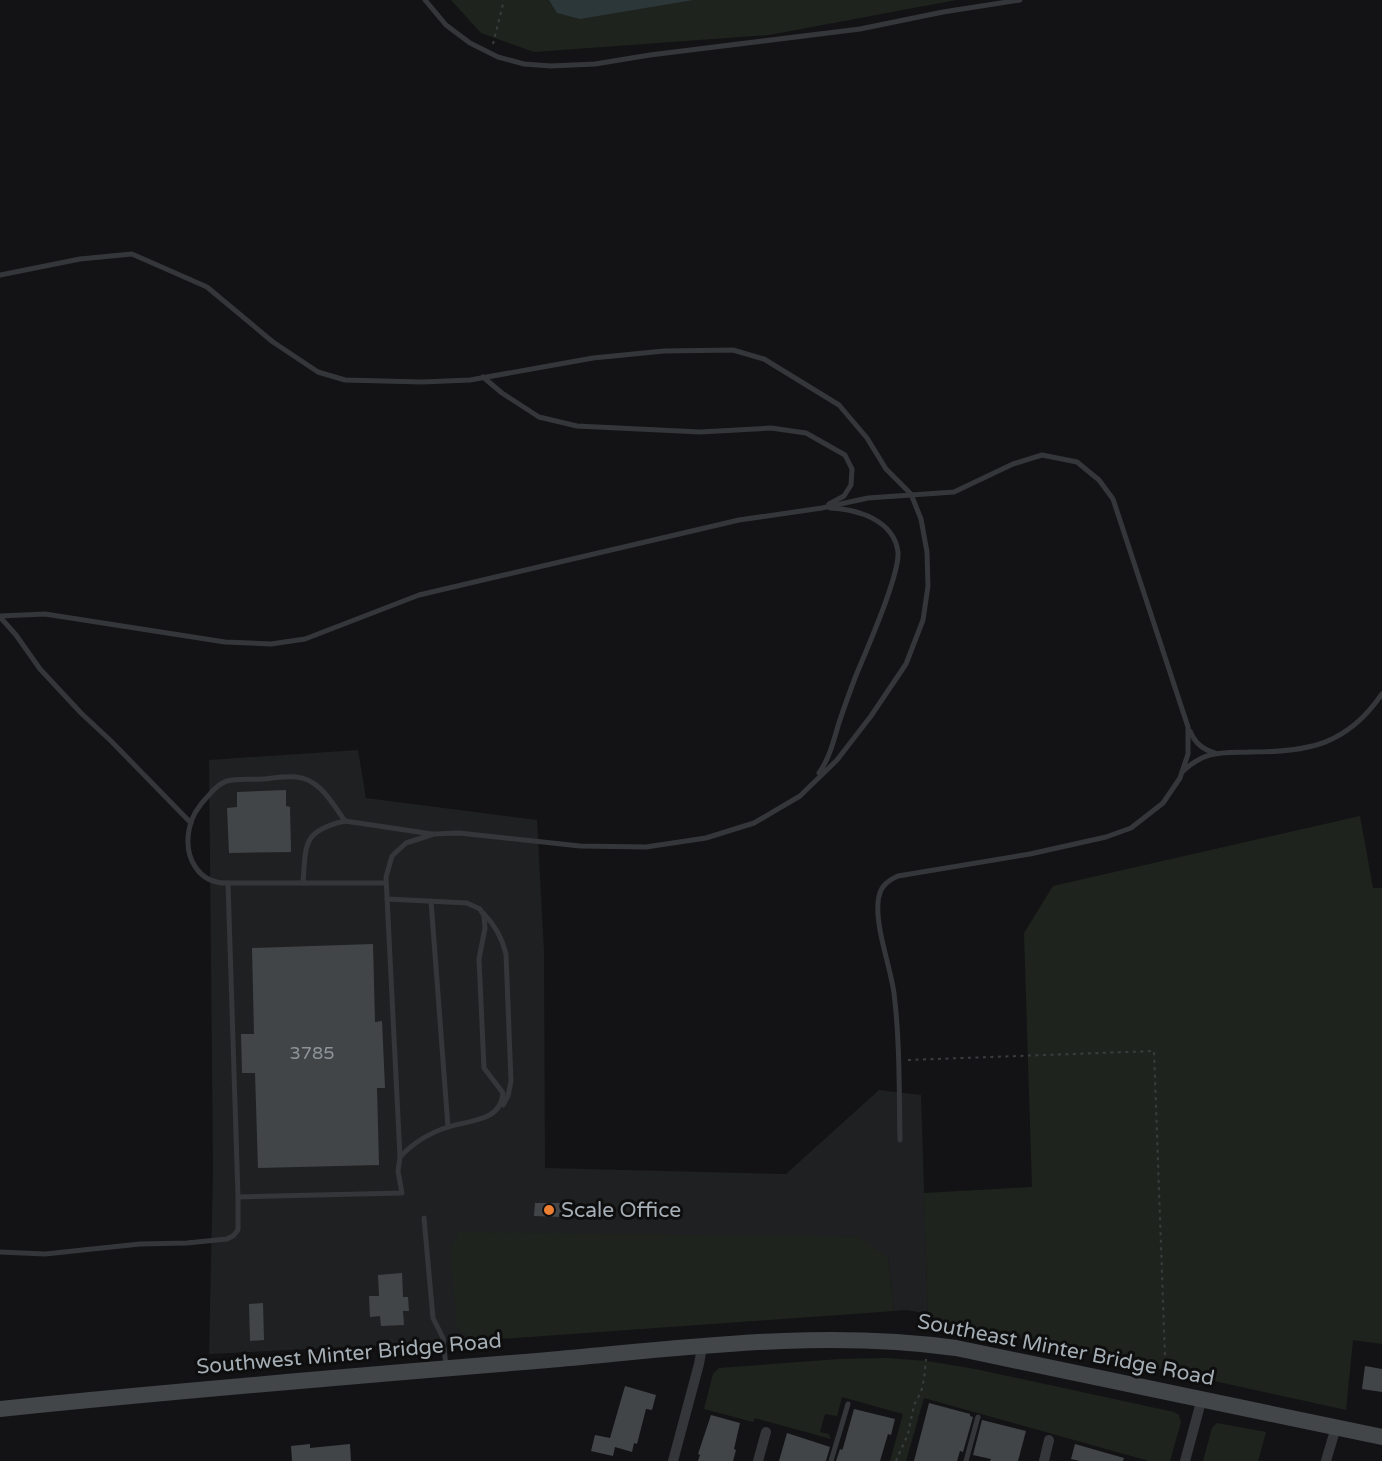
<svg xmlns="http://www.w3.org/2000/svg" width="1382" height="1461" font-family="'Varela Round',sans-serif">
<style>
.built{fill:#1f2021}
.green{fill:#1e241d}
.water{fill:#2c373a}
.building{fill:#424548}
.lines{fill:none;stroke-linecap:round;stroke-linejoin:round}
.path{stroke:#3a3d40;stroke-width:2;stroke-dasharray:3 4.5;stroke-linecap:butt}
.lane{stroke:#343639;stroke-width:5}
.street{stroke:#343639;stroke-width:10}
.secondary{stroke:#424649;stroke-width:16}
.poi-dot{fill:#ed7f33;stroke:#0e0e0f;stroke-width:2}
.labels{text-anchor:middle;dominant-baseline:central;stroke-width:6;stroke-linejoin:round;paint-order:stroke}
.number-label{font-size:18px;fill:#8c949a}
.poi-label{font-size:21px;fill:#a5aeb5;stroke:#0e0e0f;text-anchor:start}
.street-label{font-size:21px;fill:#a5aeb5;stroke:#0e0e0f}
</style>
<rect width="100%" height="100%" fill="#131315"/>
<!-- built -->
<path class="built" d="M358 750 366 798 537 820 544 951 545 1168 786 1174 879 1090 921 1095 928 1314 907 1310 894 1311 888 1258 457 1328 473 1341 209 1354 213 1168 209 760Z"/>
<!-- green -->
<g class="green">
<path d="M451 0H956L769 35 534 52 481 33Z"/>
<path d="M1360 816 1373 888H1382V1344L1353 1340 1346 1410 928 1318 924 1193 1032 1187 1024 933 1053 886Z"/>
<path d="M459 1232 859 1237 888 1258 894 1311 473 1341 457 1328 451 1249Z"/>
<path d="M887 1358 927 1361 975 1369 1174 1412 1179 1415 1181 1422 1170 1461H1149L924 1398 906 1461H890L903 1414 842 1397 837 1416 825 1414 820 1432 829 1434 831 1439 755 1418 753 1422 704 1409 713 1374 719 1368 839 1359Z"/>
<path d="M1217 1423 1266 1432 1258 1461H1203L1212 1428Z"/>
</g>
<!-- water -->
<path class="water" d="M549 0H693L580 19 557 13Z"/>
<!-- building -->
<g class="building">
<path d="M286 790V806L290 807 291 852 229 853 227 808 237 807V792Z"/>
<path d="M373 944 375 1022 382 1021 385 1088H377L379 1165 258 1168 255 1073H242L241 1034H254L252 948Z"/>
<path d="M535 1203H563V1217L534 1216Z"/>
<path d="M402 1273 403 1297H408L409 1311H403L404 1325 381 1326 380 1316 370 1317 369 1296H379L378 1275Z"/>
<path d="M263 1303 264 1340 250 1341 249 1304Z"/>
<path d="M1365 1366 1382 1369V1392L1362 1389Z"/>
<path d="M625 1386 656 1395 652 1410 646 1409 637 1444 634 1443 632 1452 615 1447 613 1456 591 1451 595 1435 610 1438Z"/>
<path d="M929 1403 970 1414V1416L973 1417 963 1452 960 1451 957 1461H914Z"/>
<path d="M854 1409 895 1419 891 1435 888 1434 880 1461H836L840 1449 842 1450 843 1448Z"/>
<path d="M711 1415 740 1423 734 1449 736 1450 733 1461H698L700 1455 698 1454Z"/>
<path d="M982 1420 1026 1431 1018 1461H990L991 1459 973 1455Z"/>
<path d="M787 1433 830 1447 826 1461H779Z"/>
<path d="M310 1444V1448L350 1444 351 1461H292L291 1446Z"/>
<path d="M1075 1444 1124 1458 1123 1461H1080L1071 1459Z"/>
</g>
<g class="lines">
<!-- path -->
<g class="path">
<path d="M493 44 504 0"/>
<path d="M908 1060 1154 1051 1165 1357"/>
<path d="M896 1461 908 1434 914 1405 921 1392 924 1379 926 1359"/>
</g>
<!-- lane -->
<g class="lane">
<path d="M425 0 446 25 470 43 498 57 524 64 551 66 595 64 650 55 860 29 943 12 1020 0"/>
<path d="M0 275 80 259 132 254 207 287 273 342 318 372 345 380 422 382 470 380 593 358 664 351 733 350 764 359 839 405 867 438 886 469 911 494 921 519 927 552 928 586 923 620 906 664 871 716 837 760 800 796 754 823 706 838 646 847 580 846 459 833 434 834 406 843 392 856 386 877 400 1157 398 1171 402 1193 238 1197 228 883H386"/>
<path d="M483 377 502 393 539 417 577 426 700 432 771 428 806 433 845 455 852 469 851 485 844 496 829 504"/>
<path d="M0 616 45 614 225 642 271 644 305 639 419 595 739 520 822 508 868 498 954 492 1013 464 1042 455 1077 462 1099 480 1113 499 1188 727V754L1180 778 1163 803 1131 828 1106 837 1030 854 898 876C885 882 879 888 878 903 876 930 890 965 894 993 900 1042 899 1091 900 1140"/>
<path d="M0 617 16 635 40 669 81 713 111 741 191 823"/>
<path d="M1190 731C1195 743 1202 749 1215 753"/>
<path d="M1182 772C1205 750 1221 753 1250 752 1309 752 1347 745 1382 694"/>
<path d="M819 773C829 759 833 743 838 726 843 710 849 694 855 678 865 653 900 575 898 552 894 520 857 509 830 508"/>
<path d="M228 883C198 884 184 857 189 830 191 816 200 804 209 795 214 789 220 783 227 781 238 778 252 780 264 779 274 778 286 776 296 777 320 779 332 803 345 821"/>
<path d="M303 883C306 844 302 831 345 821L432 834"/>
<path d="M387 899 467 903 480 909 484 916 485 928 479 959 484 1068 503 1093C501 1122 469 1120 448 1127 429 1133 413 1143 400 1157"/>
<path d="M431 901 448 1127"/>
<path d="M483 913C495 925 502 937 506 954L511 1081 508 1096 503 1105"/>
<path d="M424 1218 433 1318 443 1338 446 1366"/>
<path d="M0 1252 45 1254 140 1244 187 1243 227 1239 233 1236 238 1230V1197"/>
<path d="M831 1461 848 1404"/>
<path d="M966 1461 978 1417"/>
</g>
<!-- street -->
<g class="street">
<path d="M673 1461 699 1364 702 1347"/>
<path d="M758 1461 766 1432"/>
<path d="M1044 1461 1049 1440"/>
<path d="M1185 1461 1202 1398"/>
<path d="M1326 1461 1336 1427"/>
</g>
<!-- secondary -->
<path class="secondary" d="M0 1409C182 1390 365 1375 548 1360 683 1348 821 1329 956 1348L1382 1437"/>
</g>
<!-- markers -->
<circle class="poi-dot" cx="549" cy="1210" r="6"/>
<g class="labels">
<!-- number labels -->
<g class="number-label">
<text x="312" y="1053">3785</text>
</g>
<!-- poi labels -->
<g class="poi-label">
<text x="561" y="1210">Scale Office</text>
</g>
<!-- street labels -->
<g class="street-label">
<text transform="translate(1066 1350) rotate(11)">Southeast Minter Bridge Road</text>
<text transform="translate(349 1354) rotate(-5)">Southwest Minter Bridge Road</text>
</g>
</g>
</svg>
